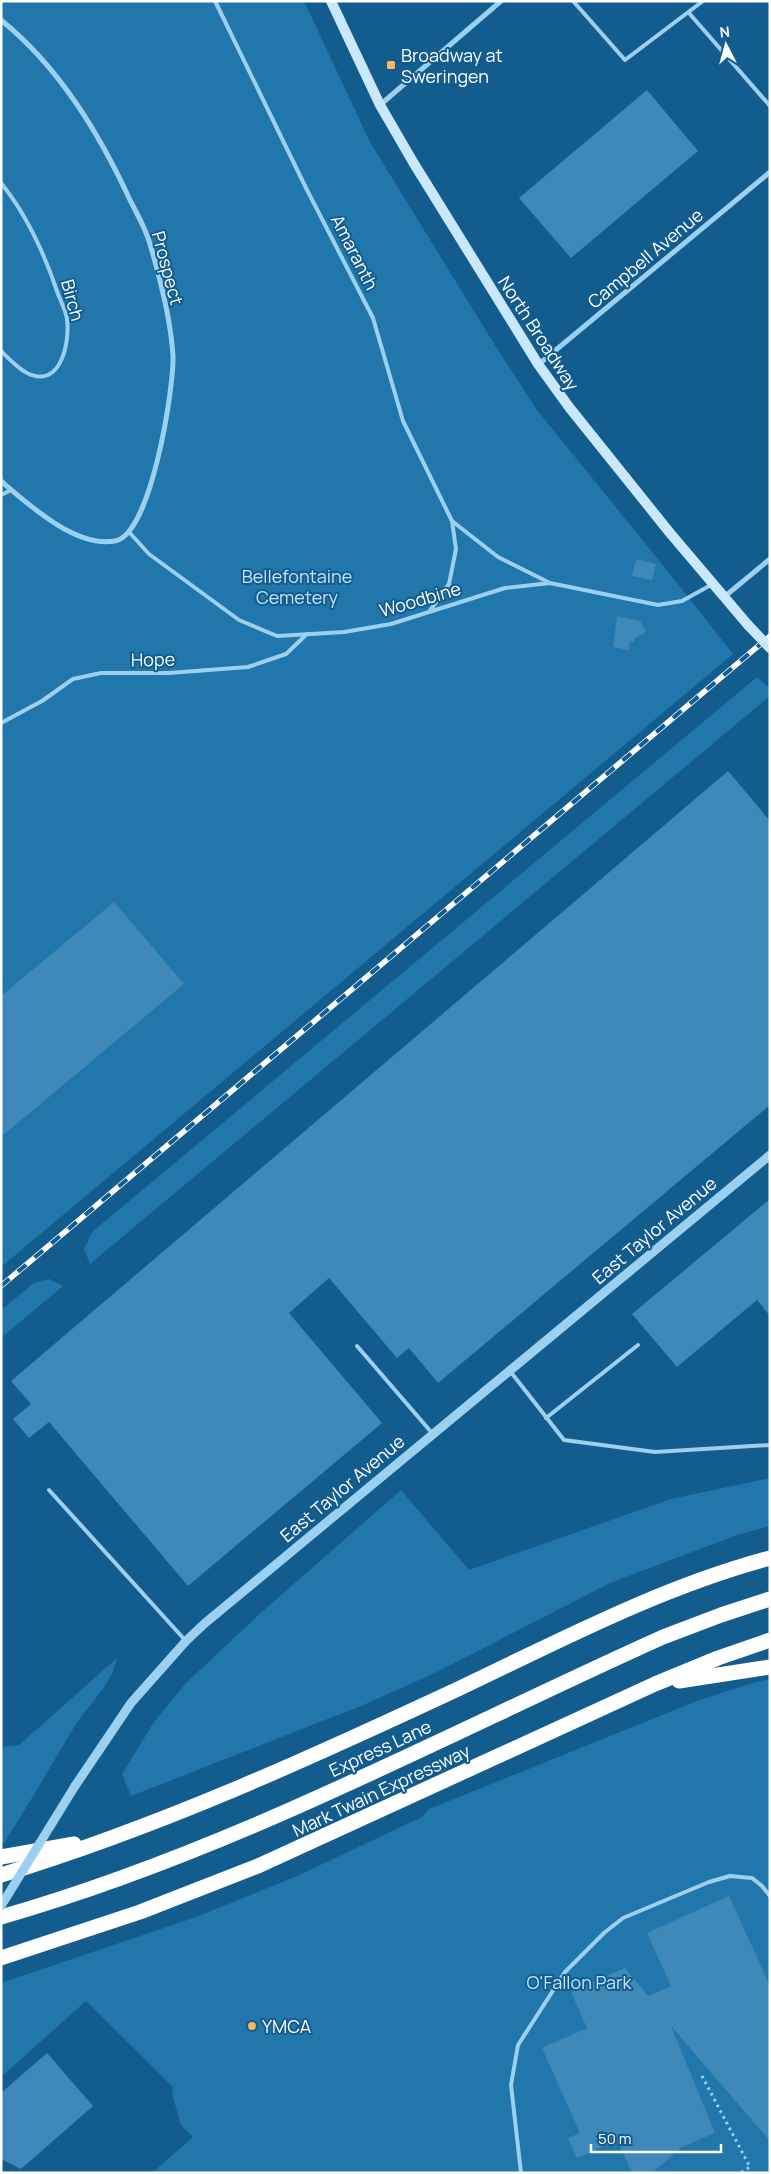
<svg xmlns="http://www.w3.org/2000/svg" width="771" height="2174" font-family="Manrope,sans-serif">
<style>
.green{fill:#2176ab}
.building{fill:#3f89b8}
.lines{fill:none;stroke-linecap:round;stroke-linejoin:round}
.path{stroke:#9cd0f1;stroke-width:3;stroke-dasharray:2.5 4;stroke-linecap:butt}
.service{stroke:#9cd0f1;stroke-width:4}
.minor{stroke:#9cd0f1;stroke-width:5}
.tertiary{stroke:#9cd0f1;stroke-width:9}
.secondary{stroke:#cae8fc;stroke-width:10}
.motorway{stroke:#fff;stroke-width:15}
.rail-casing{stroke:#fff;stroke-width:5.5}
.rail{stroke:#125c8e;stroke-width:4;stroke-dasharray:11;stroke-linecap:butt}
.tertiary-bridge{stroke:#9cd0f1;stroke-width:9}
.secondary-bridge{stroke:#cae8fc;stroke-width:10}
.poi-dot{fill:#ffb55c;stroke:#125c8e;stroke-width:2}
.labels{text-anchor:middle;dominant-baseline:central;stroke-width:4;stroke-linejoin:round;paint-order:stroke}
.poi-label{font-size:18px;fill:#fff;stroke:#125c8e;text-anchor:start}
.street-label{font-size:18px;fill:#fff;stroke:#125c8e}
.park-label{font-size:18px;fill:#c3e6fc;stroke:#125c8e}
</style>
<rect width="100%" height="100%" fill="#125c8e"/>
<!-- green -->
<g class="green">
<path d="M1 1H304L370 142 493 342 537 410 670 574 733 654 1 1267Z"/>
<path d="M757 677 770 689V696L90 1264 84 1249 92 1232Z"/>
<path d="M49 1279 63 1286 1 1338V1310L34 1283Z"/>
<path d="M770 1478V1526L737 1535 610 1583 435 1673 361 1706 131 1796 122 1774 154 1722 186 1683 264 1610 401 1490 469 1570 671 1499Z"/>
<path d="M117 1658C112 1685 87 1706 73 1729 50 1767 28 1806 4 1843L1 1844V1747L19 1745Z"/>
<path d="M770 1679V2173H152L193 2137 181 2125 172 2094 173 2087 86 2001 1 2077V1983L196 1917 297 1876 422 1817 429 1809 697 1701 752 1683Z"/>
</g>
<!-- building -->
<g class="building">
<path d="M647 90 698 151 571 258 519 198Z"/>
<path d="M636 559 656 564 652 580 632 576Z"/>
<path d="M617 616 640 621 646 632 635 638 634 642 630 641 629 650 613 647Z"/>
<path d="M728 771 770 821V1105L438 1383 409 1348 397 1358 329 1278 289 1313 382 1423 188 1586 49 1422 29 1438 13 1419 31 1404 11 1381Z"/>
<path d="M114 902 184 984 1 1137V996Z"/>
<path d="M770 1199V1316L757 1300 677 1367 632 1314Z"/>
<path d="M729 1896 770 1986V2141L671 2026 715 2133 682 2147 652 2173H632L617 2140 577 2158 568 2138 580 2133 542 2048 587 2028 571 1992 625 1968 648 1996 671 1986 647 1933Z"/>
<path d="M47 2053 93 2106 21 2169 1 2159V2093Z"/>
</g>
<g class="lines">
<!-- path -->
<path class="path" d="M702 2076 750 2167 740 2173"/>
<!-- service -->
<g class="service">
<path d="M215 1 306 188 373 318 403 421 452 521 498 557 550 583"/>
<path d="M573 1 625 60 703 1"/>
<path d="M689 13 770 106"/>
<path d="M1 183C27 215 45 255 58 294 61 302 66 311 67 319 70 342 61 390 27 373 17 368 9 359 1 351"/>
<path d="M1 495 11 490"/>
<path d="M129 532 149 554 239 620 277 636 344 632 391 624 505 588 550 583 658 605 682 601 711 585"/>
<path d="M429 612 449 584 456 549 452 521"/>
<path d="M1 723 42 701 73 679 101 673H169L248 667 286 654 307 634"/>
<path d="M357 1346 432 1433"/>
<path d="M510 1371 564 1440 655 1452 770 1445"/>
<path d="M546 1418 638 1345"/>
<path d="M49 1490 185 1640"/>
<path d="M521 2173 511 2085 518 2045 565 1972 604 1933 623 1918 709 1882 730 1876 752 1878 762 1886 770 1896"/>
</g>
<!-- minor -->
<g class="minor">
<path d="M1 20C59 67 99 133 130 200 137 214 146 229 150 244 160 278 171 321 173 356 174 388 151 535 115 541 76 548 29 505 1 481"/>
<path d="M380 105 501 1"/>
<path d="M539 364 770 172"/>
<path d="M724 597 770 559"/>
</g>
<!-- tertiary -->
<path class="tertiary" d="M75 1786 131 1703 186 1641 204 1624 770 1155"/>
<!-- secondary -->
<path class="secondary" d="M331 1 380 105 413 162 538 364 569 407 670 533 748 625"/>
<!-- motorway -->
<g class="motorway">
<path d="M679 1681 770 1667"/>
<path d="M1 1857 74 1844"/>
<path d="M1 1875C159 1827 308 1759 458 1689 559 1641 661 1587 770 1558"/>
<path d="M1 1917C232 1851 445 1735 663 1637L721 1615 770 1599"/>
<path d="M1 1958 140 1912 258 1866 655 1684 718 1658 770 1640"/>
</g>
<defs>
<path id="rail" d="M1 1286 770 636"/>
</defs>
<!-- rail casing -->
<use href="#rail" class="rail-casing"/>
<!-- rail -->
<use href="#rail" class="rail"/>
<!-- tertiary-bridge -->
<path class="tertiary-bridge" d="M1 1906 75 1786"/>
<!-- secondary-bridge -->
<path class="secondary-bridge" d="M748 625 770 648"/>
</g>
<!-- markers -->
<g class="poi-dot">
<rect x="386" y="60" width="10" height="10" rx="2.5"/>
<circle cx="252" cy="2026" r="5"/>
</g>
<g class="labels">
<!-- poi labels -->
<g class="poi-label">
<text x="401" y="55">Broadway at<tspan x="401" dy="21">Sweringen</tspan></text>
<text x="262" y="2026">YMCA</text>
</g>
<!-- street labels -->
<g class="street-label">
<text transform="translate(355 252) rotate(63)">Amaranth</text>
<text transform="translate(645 258) rotate(-40)">Campbell Avenue</text>
<text transform="translate(168 268) rotate(75)">Prospect</text>
<text transform="translate(73 300) rotate(75)">Birch</text>
<text transform="translate(539 333) rotate(57)">North Broadway</text>
<text transform="translate(420 599) rotate(-16)">Woodbine</text>
<text transform="translate(153 659) rotate(-1)">Hope</text>
<text transform="translate(654 1230) rotate(-40)">East Taylor Avenue</text>
<text transform="translate(342 1488) rotate(-40)">East Taylor Avenue</text>
<text transform="translate(380 1748) rotate(-25)">Express Lane</text>
<text transform="translate(381 1790) rotate(-25)">Mark Twain Expressway</text>
</g>
<!-- park labels -->
<g class="park-label">
<text x="297" y="576">Bellefontaine<tspan x="297" dy="21">Cemetery</tspan></text>
<text x="579" y="1982">O'Fallon Park</text>
</g>
</g>
<!-- border -->
<rect width="771" height="2174" fill="none" stroke="#ffffff" stroke-width="5"/>
<!-- north arrow -->
<g transform="translate(726 45) rotate(354)" stroke="#125c8e" stroke-width="4" paint-order="stroke">
<path d="M0-4L9 19L0 12L-9 19Z" fill="#ffffff"/>
<text y="-8" font-size="14" font-weight="bold" text-anchor="middle" fill="#ffffff">N</text>
</g>
<!-- scale -->
<path d="M591 2144v8h130v-8" fill="none" stroke="#ffffff" stroke-width="2.5"/>
<text x="598" y="2144" font-size="15" fill="#ffffff" stroke="#125c8e" stroke-width="4" paint-order="stroke">50 m</text>
</svg>
